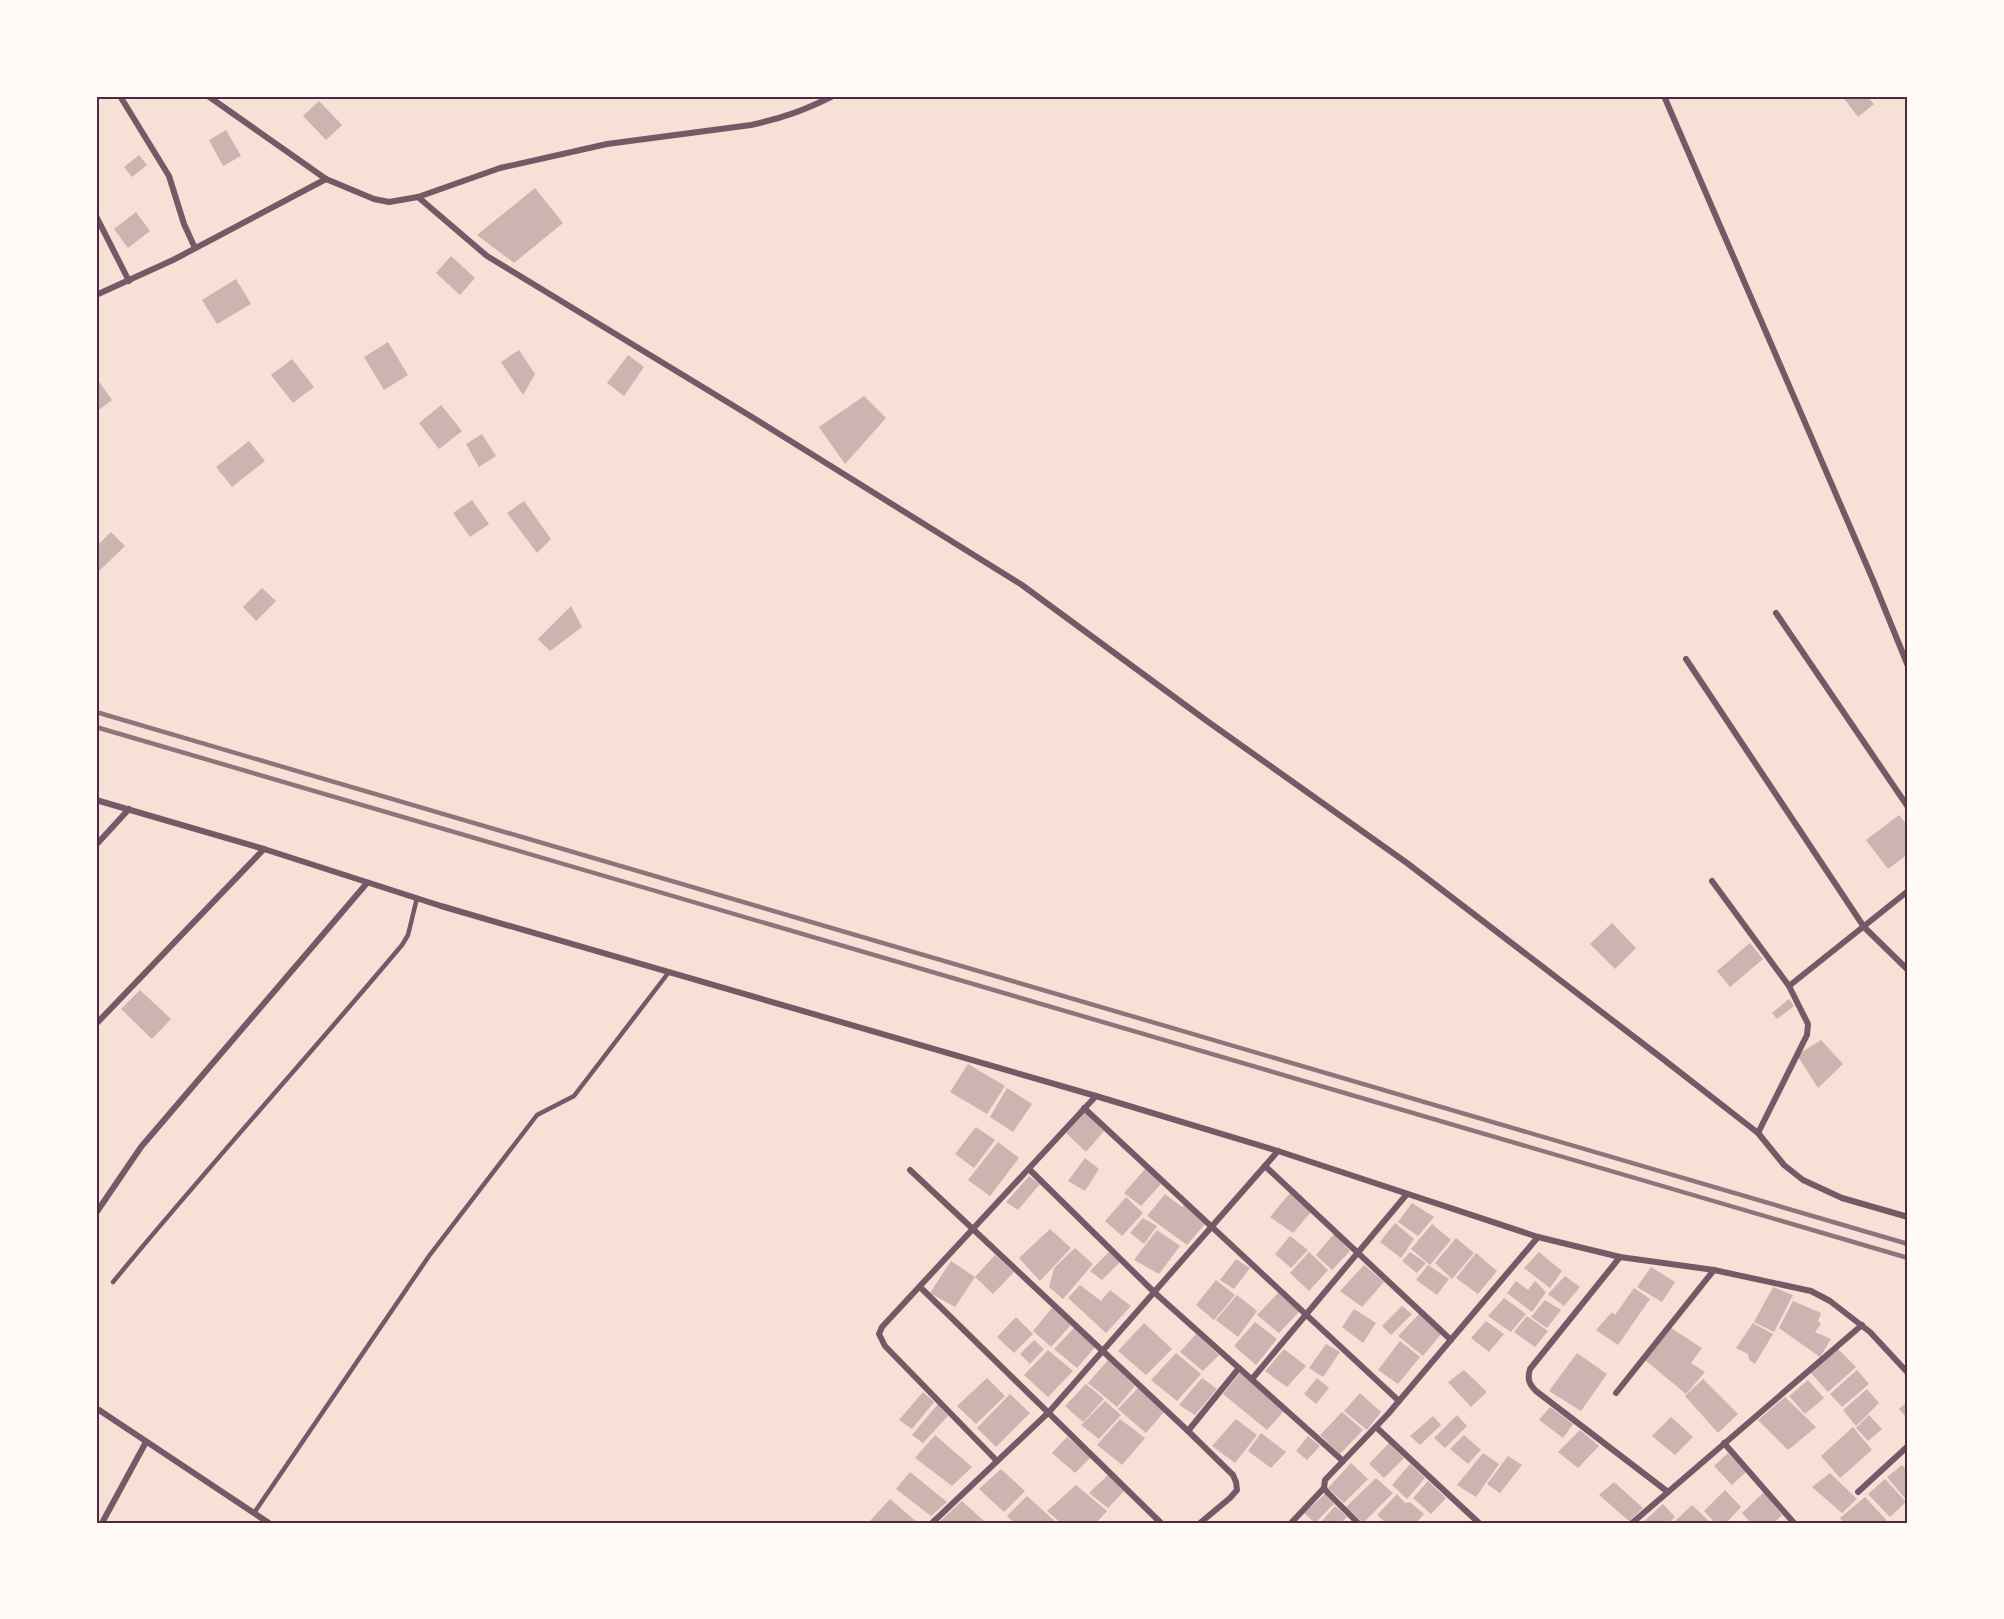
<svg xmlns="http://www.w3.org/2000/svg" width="2004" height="1619" font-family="'Space Grotesk',sans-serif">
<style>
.building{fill:#ccb4b1}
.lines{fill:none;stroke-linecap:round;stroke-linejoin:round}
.service{stroke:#755966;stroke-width:4.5}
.minor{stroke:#755966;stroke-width:6}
.rail{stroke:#8f747c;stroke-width:4.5}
.neatline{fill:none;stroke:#4a2c40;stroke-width:2}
</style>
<rect width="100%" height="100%" fill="#f7e1d7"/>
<!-- building -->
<g class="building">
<path d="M1842 96H1867L1874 104 1858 117Z"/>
<path d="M319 101 342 125 326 140 303 116Z"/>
<path d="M226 130 241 156 223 166 209 140Z"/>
<path d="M139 155 147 165 132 177 124 167Z"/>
<path d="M535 188 563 223 514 263 477 235Z"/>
<path d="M136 212 150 231 128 248 114 229Z"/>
<path d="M451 256 475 278 460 295 436 273Z"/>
<path d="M236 279 251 304 217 324 202 300Z"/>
<path d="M388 342 408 375 384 390 364 357Z"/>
<path d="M519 350 535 374 523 395 501 362Z"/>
<path d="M628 355 644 367 624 396 607 383Z"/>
<path d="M292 359 314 387 293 403 271 375Z"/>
<path d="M98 380 112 400 96 412V381Z"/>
<path d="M864 396 886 418 845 464 819 427Z"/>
<path d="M441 405 462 431 439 449 419 423Z"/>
<path d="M482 434 496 456 479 467 466 444Z"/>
<path d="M249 441 265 461 232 487 216 467Z"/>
<path d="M472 500 489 524 470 537 453 513Z"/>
<path d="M524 501 551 539 537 553 507 513Z"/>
<path d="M111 532 125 546 96 574V547Z"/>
<path d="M262 588 276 601 256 621 243 607Z"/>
<path d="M571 606 582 627 550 651 538 639Z"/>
<path d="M1899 815 1908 826V854L1888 869 1866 840Z"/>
<path d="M1612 923 1636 948 1615 969 1590 944Z"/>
<path d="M1750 943 1763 959 1730 987 1717 971Z"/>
<path d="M140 990 171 1019 152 1039 121 1009Z"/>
<path d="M1789 999 1794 1006 1777 1019 1772 1013Z"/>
<path d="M1821 1040 1843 1064 1818 1088 1797 1055Z"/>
<path d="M968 1064 1005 1086 987 1114 950 1092Z"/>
<path d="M1007 1088 1032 1104 1013 1132 990 1117Z"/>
<path d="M1085 1112 1104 1131 1086 1152 1066 1133Z"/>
<path d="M976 1127 995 1140 974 1168 955 1154Z"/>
<path d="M998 1142 1019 1158 990 1196 968 1180Z"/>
<path d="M1085 1158 1099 1169 1085 1191 1068 1181Z"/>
<path d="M1145 1169 1161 1184 1141 1206 1124 1193Z"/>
<path d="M1029 1176 1040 1184 1018 1210 1006 1202Z"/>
<path d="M1290 1193 1311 1212 1293 1233 1270 1217Z"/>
<path d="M1165 1194 1182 1207 1184 1205 1205 1224 1187 1245 1147 1216Z"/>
<path d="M1126 1197 1143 1213 1122 1236 1105 1221Z"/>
<path d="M1412 1203 1434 1217 1418 1236 1398 1222Z"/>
<path d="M1143 1218 1157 1226 1144 1244 1130 1233Z"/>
<path d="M1395 1223 1414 1239 1401 1258 1380 1242Z"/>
<path d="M1432 1224 1451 1240 1430 1265 1411 1249Z"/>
<path d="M1050 1229 1071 1248 1040 1281 1019 1258Z"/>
<path d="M1157 1230 1180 1246 1159 1274 1134 1260Z"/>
<path d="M1334 1234 1350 1251 1332 1270 1316 1255Z"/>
<path d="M1290 1236 1308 1250 1291 1268 1275 1254Z"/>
<path d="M1456 1238 1474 1253 1452 1279 1435 1263Z"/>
<path d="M1075 1248 1093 1264 1063 1299 1049 1287 1054 1268Z"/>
<path d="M1109 1252 1120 1262 1102 1280 1090 1271Z"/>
<path d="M1309 1252 1328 1270 1309 1291 1290 1273Z"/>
<path d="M1410 1252 1426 1263 1417 1273 1402 1261Z"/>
<path d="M1539 1252 1562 1271 1550 1288 1524 1268Z"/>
<path d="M1476 1253 1497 1271 1478 1294 1456 1278Z"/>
<path d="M995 1255 1014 1272 993 1294 975 1277Z"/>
<path d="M1236 1259 1250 1268 1234 1289 1220 1280Z"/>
<path d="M951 1261 975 1277 955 1307 930 1293Z"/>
<path d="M1364 1265 1384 1282 1362 1307 1340 1291Z"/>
<path d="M1428 1265 1449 1279 1437 1295 1416 1280Z"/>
<path d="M1651 1267 1675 1282 1662 1302 1637 1287Z"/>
<path d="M1565 1276 1580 1287 1564 1306 1548 1294Z"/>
<path d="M1216 1280 1235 1295 1214 1320 1196 1305Z"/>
<path d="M1516 1281 1528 1290 1535 1281 1546 1292 1532 1312 1507 1293Z"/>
<path d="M1080 1285 1101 1301 1110 1290 1131 1306 1106 1333 1068 1298Z"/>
<path d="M1773 1287 1793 1295 1774 1332 1754 1322Z"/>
<path d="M1634 1288 1650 1299 1618 1345 1596 1330 1612 1312 1615 1315Z"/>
<path d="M1278 1293 1300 1311 1279 1333 1257 1315Z"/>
<path d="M1237 1295 1257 1311 1238 1337 1216 1320Z"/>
<path d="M1504 1298 1526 1314 1511 1332 1488 1316Z"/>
<path d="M1545 1300 1561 1310 1547 1328 1531 1317Z"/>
<path d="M1793 1301 1821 1313 1818 1321 1821 1324 1815 1332 1831 1339 1820 1357 1779 1328Z"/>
<path d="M1402 1306 1412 1314 1391 1335 1382 1326Z"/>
<path d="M1052 1308 1071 1325 1051 1347 1033 1331Z"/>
<path d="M1354 1309 1376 1323 1363 1343 1342 1327Z"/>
<path d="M1420 1313 1442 1333 1423 1356 1398 1336Z"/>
<path d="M1527 1316 1548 1331 1535 1347 1514 1332Z"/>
<path d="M1016 1317 1033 1334 1014 1353 997 1337Z"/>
<path d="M1486 1321 1504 1334 1489 1352 1471 1338Z"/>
<path d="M1255 1322 1277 1339 1256 1365 1234 1346Z"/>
<path d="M1144 1323 1172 1349 1146 1375 1118 1351Z"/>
<path d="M1753 1323 1773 1334 1755 1364 1749 1360 1748 1354 1736 1348Z"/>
<path d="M1074 1328 1095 1347 1077 1368 1054 1349Z"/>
<path d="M1671 1328 1702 1348 1691 1363 1705 1372 1686 1394 1645 1360Z"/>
<path d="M1196 1334 1219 1355 1203 1371 1180 1352Z"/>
<path d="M1034 1340 1044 1349 1030 1364 1020 1354Z"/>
<path d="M1400 1341 1420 1357 1398 1384 1378 1370Z"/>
<path d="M1326 1344 1340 1352 1323 1377 1309 1368Z"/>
<path d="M1284 1349 1306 1366 1287 1387 1265 1371Z"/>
<path d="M1838 1349 1856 1367 1828 1392 1810 1372Z"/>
<path d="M1048 1350 1073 1371 1048 1397 1024 1375Z"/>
<path d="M1176 1353 1201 1374 1177 1401 1151 1380Z"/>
<path d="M1577 1353 1607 1374 1581 1411 1549 1391Z"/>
<path d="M1108 1360 1135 1386 1117 1407 1088 1383Z"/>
<path d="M1464 1370 1487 1392 1471 1407 1448 1382Z"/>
<path d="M1857 1370 1869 1384 1842 1407 1830 1394Z"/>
<path d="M1240 1373 1284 1411 1267 1430 1223 1394Z"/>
<path d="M987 1378 1005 1396 976 1424 957 1406Z"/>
<path d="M1202 1378 1217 1389 1195 1415 1179 1405Z"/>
<path d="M1317 1378 1329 1388 1316 1404 1304 1394Z"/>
<path d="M1703 1379 1738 1414 1718 1433 1685 1396Z"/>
<path d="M1808 1380 1824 1398 1805 1414 1789 1396Z"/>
<path d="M1086 1384 1104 1399 1083 1422 1065 1406Z"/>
<path d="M1138 1388 1164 1412 1146 1433 1118 1409Z"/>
<path d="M1867 1389 1879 1403 1856 1426 1843 1410Z"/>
<path d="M923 1392 934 1402 912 1429 899 1420Z"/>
<path d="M1360 1393 1381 1412 1367 1430 1344 1411Z"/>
<path d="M1010 1394 1030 1413 996 1447 977 1428Z"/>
<path d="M1785 1397 1816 1427 1788 1450 1758 1420Z"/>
<path d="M1105 1401 1121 1415 1099 1439 1081 1425Z"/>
<path d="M1908 1401V1419L1899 1409Z"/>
<path d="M938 1404 948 1416 923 1443 912 1435Z"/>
<path d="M1550 1407 1573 1424 1563 1438 1539 1420Z"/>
<path d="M1342 1412 1363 1430 1340 1454 1320 1435Z"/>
<path d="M1457 1415 1467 1426 1445 1448 1434 1438Z"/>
<path d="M1869 1415 1882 1429 1868 1441 1856 1428Z"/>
<path d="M1433 1416 1441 1425 1420 1445 1410 1436Z"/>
<path d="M1671 1417 1693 1437 1675 1455 1652 1436Z"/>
<path d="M1120 1419 1145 1438 1122 1465 1097 1445Z"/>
<path d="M1236 1419 1257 1435 1235 1463 1212 1446Z"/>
<path d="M1853 1427 1872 1450 1840 1478 1821 1456Z"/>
<path d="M1580 1430 1599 1446 1578 1468 1558 1452Z"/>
<path d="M1261 1433 1286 1452 1271 1468 1248 1451Z"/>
<path d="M935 1435 972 1467 952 1486 915 1458Z"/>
<path d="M1464 1435 1481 1450 1468 1464 1450 1449Z"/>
<path d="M1308 1436 1320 1446 1307 1460 1296 1451Z"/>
<path d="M1067 1437 1091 1457 1075 1473 1052 1453Z"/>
<path d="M1389 1443 1404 1458 1384 1478 1369 1464Z"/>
<path d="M1483 1453 1499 1464 1476 1497 1457 1485Z"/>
<path d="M1728 1453 1746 1472 1732 1485 1714 1466Z"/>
<path d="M1508 1456 1522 1465 1500 1493 1487 1484Z"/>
<path d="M1351 1463 1368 1479 1344 1503 1328 1488Z"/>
<path d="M1410 1464 1425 1478 1407 1499 1392 1485Z"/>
<path d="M1902 1465 1908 1471V1502L1887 1477Z"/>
<path d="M1001 1469 1025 1491 1004 1512 979 1489Z"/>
<path d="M910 1472 947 1502 931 1516 896 1489Z"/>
<path d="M1830 1473 1857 1499 1842 1513 1812 1487Z"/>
<path d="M1108 1475 1124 1491 1108 1508 1089 1493Z"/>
<path d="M1376 1478 1393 1493 1363 1523 1346 1507Z"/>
<path d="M1885 1479 1906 1502 1890 1517 1868 1494Z"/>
<path d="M1428 1481 1446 1498 1431 1514 1413 1498Z"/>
<path d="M1614 1482 1643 1508 1629 1521 1599 1495Z"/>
<path d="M1076 1485 1107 1511 1096 1523H1061L1047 1511Z"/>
<path d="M1725 1490 1741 1507 1726 1523H1715L1704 1511Z"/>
<path d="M1764 1492 1782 1515 1774 1523H1751L1742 1513Z"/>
<path d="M1325 1494 1334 1504 1315 1523 1304 1513Z"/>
<path d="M1397 1494 1405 1503 1410 1502 1424 1514 1416 1523H1386L1377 1515Z"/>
<path d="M1027 1496 1057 1523H1014L1007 1516Z"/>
<path d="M1865 1497 1889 1523H1844L1840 1518Z"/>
<path d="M890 1499 918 1523H868Z"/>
<path d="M962 1501 986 1523H938Z"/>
<path d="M1663 1504 1675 1517 1669 1523H1642Z"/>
<path d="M1692 1505 1711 1523H1673Z"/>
<path d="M1335 1506 1347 1517 1341 1523H1323L1321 1522Z"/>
</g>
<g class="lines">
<!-- service -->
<g class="service">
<path d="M113 1282C207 1168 307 1058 402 945L408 935 417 898"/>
<path d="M254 1513 429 1256 537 1115 574 1096 669 972"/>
</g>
<!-- minor -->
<g class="minor">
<path d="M120 96 169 176 184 224 195 248"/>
<path d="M208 96 326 179 374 199 389 202 418 197 500 168 607 144 751 125C783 118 805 110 833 96"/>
<path d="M1664 96 1873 580 1908 666"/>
<path d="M418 197 487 256 752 417 1022 585 1207 721 1407 863 1663 1059 1758 1133 1784 1165 1803 1180 1842 1198 1908 1217"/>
<path d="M96 216 129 281"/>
<path d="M96 295 173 260 326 179"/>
<path d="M1776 613 1908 807"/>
<path d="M1686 659 1864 927 1908 970"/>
<path d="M96 800 264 849 441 906 1096 1096 1278 1151 1538 1237 1620 1257 1714 1270 1811 1291 1830 1301 1870 1332 1908 1373"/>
<path d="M96 845 129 809"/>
<path d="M1712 881 1789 986 1808 1024 1807 1035 1758 1133"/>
<path d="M1789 986 1908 891"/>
<path d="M96 1024 264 849"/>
<path d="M1084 1108 1399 1401"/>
<path d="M1265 1166 1451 1340"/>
<path d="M1029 1169 1155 1293 1343 1461"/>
<path d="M910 1170 1188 1431 1233 1475 1236 1482 1237 1490 1230 1498 1200 1523"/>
<path d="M96 1213 141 1147 367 883"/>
<path d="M1620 1257 1530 1369C1527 1379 1529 1384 1536 1391L1668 1492"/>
<path d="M920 1287 1161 1523"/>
<path d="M1252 1379 1407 1194"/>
<path d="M1616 1393 1714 1270"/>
<path d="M96 1408 269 1523"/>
<path d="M1376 1427 1479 1523"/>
<path d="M1188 1431 1239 1368"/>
<path d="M1724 1443 1794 1523"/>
<path d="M997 1461 885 1346 879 1334 882 1327 1096 1096"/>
<path d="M1858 1492 1908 1446"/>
<path d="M102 1523 146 1442"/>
<path d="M932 1523 1049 1412 1278 1151"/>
<path d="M1291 1523 1324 1488"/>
<path d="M1358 1523 1328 1493 1324 1488 1325 1480 1388 1414 1538 1237"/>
<path d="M1632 1523 1862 1325"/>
</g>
<!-- rail -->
<g class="rail">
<path d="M96 712 1908 1244"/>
<path d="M96 727 1908 1258"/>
</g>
</g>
<!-- border -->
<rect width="2004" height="1619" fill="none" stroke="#fffaf5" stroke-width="195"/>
<rect x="98" y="98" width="1808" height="1424" class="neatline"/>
</svg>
